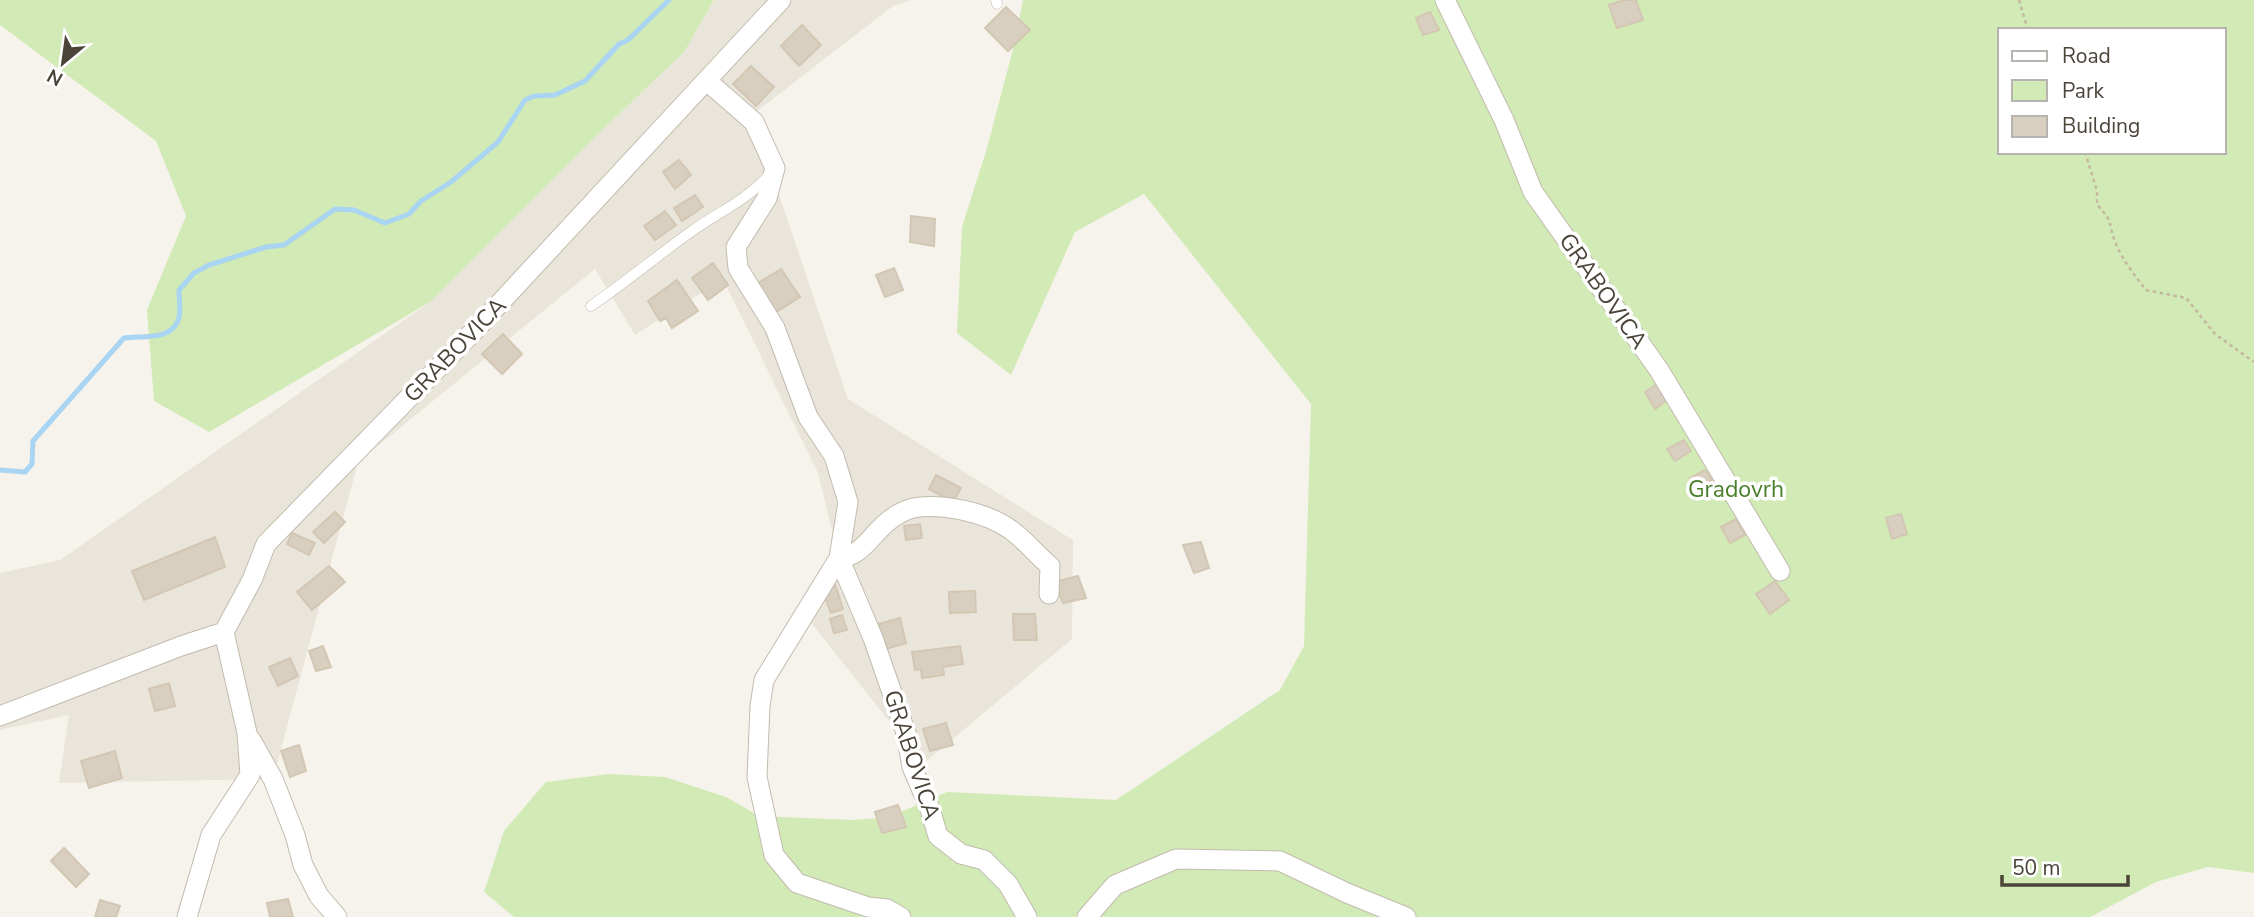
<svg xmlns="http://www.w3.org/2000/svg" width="2254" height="917" font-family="'Nunito Sans',sans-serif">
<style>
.residential{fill:#eae5da}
.green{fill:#d2eab5;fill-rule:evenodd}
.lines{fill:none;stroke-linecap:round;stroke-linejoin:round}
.stream{stroke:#a9d4f2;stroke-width:5}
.building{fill:#d8cfc1;stroke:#d3c7b4;stroke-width:2}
.lane-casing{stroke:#c2bbae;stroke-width:11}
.street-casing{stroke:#c2bbae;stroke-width:21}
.path{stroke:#c4b79f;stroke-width:2.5;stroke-dasharray:3.5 3.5;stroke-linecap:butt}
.lane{stroke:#fff;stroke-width:10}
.street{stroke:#fff;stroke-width:19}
.labels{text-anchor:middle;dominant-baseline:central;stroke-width:7;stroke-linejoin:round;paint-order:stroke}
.street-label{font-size:23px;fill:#4b4439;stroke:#fff}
.park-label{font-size:23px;fill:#4a7f2a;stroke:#fff}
</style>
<rect width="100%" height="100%" fill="#f6f3ec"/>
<!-- residential -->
<path class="residential" d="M714 0H911L893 6 752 115 848 399 1073 540 1072 639 923 764 805 615 839 558 818 473 723 279 635 335 595 269 358 462 273 779 59 783 69 715 0 730V573L60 560 430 302 594 138 684 52Z"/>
<!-- green -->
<g class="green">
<path d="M0 0H714L684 52 594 138 430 302 209 432 154 401 147 310 186 216 156 141 0 25Z"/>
<path d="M1023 0H2254V873L2208 867 2156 882 2090 917H514L484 892 504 831 546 782 609 774 665 777 726 797 759 816 853 820 889 817 947 792 1116 800 1280 690 1304 646 1311 404 1144 194 1075 232 1011 375 957 333 962 227 987 148 1012 53ZM2000 30H2224V152H2000Z"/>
</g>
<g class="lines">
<!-- stream -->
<path class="stream" d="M0 470 25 472 32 464 33 441 124 338C142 335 172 342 179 318 181 310 179 298 179 290L194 273 209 265 266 247 284 245 335 209 354 210 385 223 409 214 421 201 451 182 498 142 525 100 534 96 555 95 585 81 619 44 628 40 669 0"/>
</g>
<!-- building -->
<g class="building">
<path d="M1624 0H1636L1643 20 1617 28 1609 5Z"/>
<path d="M1006 7 1030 30 1008 51 985 28Z"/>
<path d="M1430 12 1439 30 1423 35 1416 18Z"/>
<path d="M802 25 821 45 799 66 781 46Z"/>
<path d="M751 66 774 87 756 106 733 84Z"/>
<path d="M679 160 691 175 675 189 663 172Z"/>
<path d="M695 195 703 207 682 221 674 208Z"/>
<path d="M665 211 676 225 655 240 644 226Z"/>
<path d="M911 216 935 219 934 246 910 242Z"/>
<path d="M713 263 728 285 708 300 692 278Z"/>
<path d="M894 268 903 290 885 297 876 275Z"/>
<path d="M781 269 800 297 775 313 755 285Z"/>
<path d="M677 280 698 311 672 328 666 318 660 321 648 301Z"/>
<path d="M503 334 522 354 502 374 482 354Z"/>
<path d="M1661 382 1670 398 1655 409 1645 392Z"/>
<path d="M1684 440 1691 451 1675 461 1667 449Z"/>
<path d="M1705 470 1712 480 1697 489 1690 478Z"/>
<path d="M936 475 961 488 953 502 929 489Z"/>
<path d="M335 512 345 522 324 543 313 532Z"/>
<path d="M1901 514 1907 534 1892 539 1886 518Z"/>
<path d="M1736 519 1745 535 1730 543 1721 527Z"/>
<path d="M920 524 922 538 906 540 904 526Z"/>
<path d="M292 533 315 543 309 555 287 544Z"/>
<path d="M215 537 225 567 144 600 132 571Z"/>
<path d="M1201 542 1209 568 1194 573 1183 545Z"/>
<path d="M329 566 345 582 312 610 297 592Z"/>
<path d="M1078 576 1086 598 1063 603 1055 582Z"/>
<path d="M1775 581 1789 600 1770 614 1756 594Z"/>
<path d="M835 584 843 609 831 613 821 587Z"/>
<path d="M975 591 976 612 950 613 949 592Z"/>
<path d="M1013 614H1035L1037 640H1014Z"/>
<path d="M842 615 847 630 834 633 830 619Z"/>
<path d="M900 618 906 643 886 649 879 624Z"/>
<path d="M323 646 331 667 316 671 309 651Z"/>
<path d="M960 646 963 664 943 667 944 675 922 678 921 669 915 670 912 652Z"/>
<path d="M290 658 298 676 278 686 269 667Z"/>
<path d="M169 683 175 706 155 711 149 689Z"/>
<path d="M946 723 953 745 930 751 923 729Z"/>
<path d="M299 745 306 771 290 777 281 751Z"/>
<path d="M115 751 122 778 89 788 81 761Z"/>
<path d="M898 805 906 827 882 833 875 812Z"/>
<path d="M64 848 89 874 76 887 51 861Z"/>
<path d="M288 899 293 917H270L267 903Z"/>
<path d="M100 900 120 906 116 917H95Z"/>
</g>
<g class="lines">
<defs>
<g id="lane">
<path d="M996 0 997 4"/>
<path d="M591 306C626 282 658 255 692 231 717 213 747 200 767 177"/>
</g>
<g id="street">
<path d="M1445 0 1504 120 1533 192 1659 370 1780 571"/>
<path d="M707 81 754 122 775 168 767 198 736 247 738 268 775 328 808 417 834 456 848 502 839 558 764 680 760 706 757 777 774 855 797 883 868 907 887 909 901 917"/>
<path d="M0 716 181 646 224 632 252 580 266 544 473 332 781 0"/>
<path d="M251 740 273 779 295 835 303 865 319 896 337 917"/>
<path d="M187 917 211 835 250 775 247 733 224 632"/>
<path d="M1027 917 1008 884 984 860 961 854 938 836 930 809 912 767 906 733 873 638 839 558C860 557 870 537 885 524 891 518 904 510 913 508 941 503 987 512 1011 530 1025 540 1037 555 1050 566L1049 594"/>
<path d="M1087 917 1115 885 1176 859 1280 861 1347 893 1406 917"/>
</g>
</defs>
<!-- lane casing -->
<use href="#lane" class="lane-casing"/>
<!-- street casing -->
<use href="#street" class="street-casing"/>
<!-- path -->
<g class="path">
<path d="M2019 0 2028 30"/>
<path d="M2085 152 2097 191V205C2115 223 2107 223 2116 244 2122 259 2135 276 2146 290L2186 298 2215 334 2254 362"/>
</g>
<!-- lane -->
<use href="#lane" class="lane"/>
<!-- street -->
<use href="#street" class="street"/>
</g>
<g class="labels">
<!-- street labels -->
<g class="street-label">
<text transform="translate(1603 291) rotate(55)">GRABOVICA</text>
<text transform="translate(455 350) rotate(-46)">GRABOVICA</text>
<text transform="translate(912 755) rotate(72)">GRABOVICA</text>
</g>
<!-- park labels -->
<g class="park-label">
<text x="1736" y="489">Gradovrh</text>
</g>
</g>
<!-- legend -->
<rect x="1998" y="28" width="228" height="126" fill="#ffffff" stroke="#b7b4b0" stroke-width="2"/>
<rect x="2012" y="51" width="35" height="10" fill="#ffffff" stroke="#b7b4b0" stroke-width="2"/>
<text x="2062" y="63" font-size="21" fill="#4b4439">Road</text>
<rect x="2012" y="80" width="35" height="21" fill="#d2eab5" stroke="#b7b4b0" stroke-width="2"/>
<text x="2062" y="98" font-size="21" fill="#4b4439">Park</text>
<rect x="2012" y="116" width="35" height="21" fill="#d8cfc1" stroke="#b7b4b0" stroke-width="2"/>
<text x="2062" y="133" font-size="21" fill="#4b4439">Building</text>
<!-- north arrow -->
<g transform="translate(63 63) rotate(209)" stroke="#ffffff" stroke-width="5" paint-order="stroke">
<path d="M0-5L12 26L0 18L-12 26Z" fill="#4b4439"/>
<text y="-10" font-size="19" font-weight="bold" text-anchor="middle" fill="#4b4439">N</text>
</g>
<!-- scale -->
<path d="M2002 875v10h126v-10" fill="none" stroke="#4b4439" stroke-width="3.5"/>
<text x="2012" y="875" font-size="21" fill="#4b4439" stroke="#ffffff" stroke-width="5" paint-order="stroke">50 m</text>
</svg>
